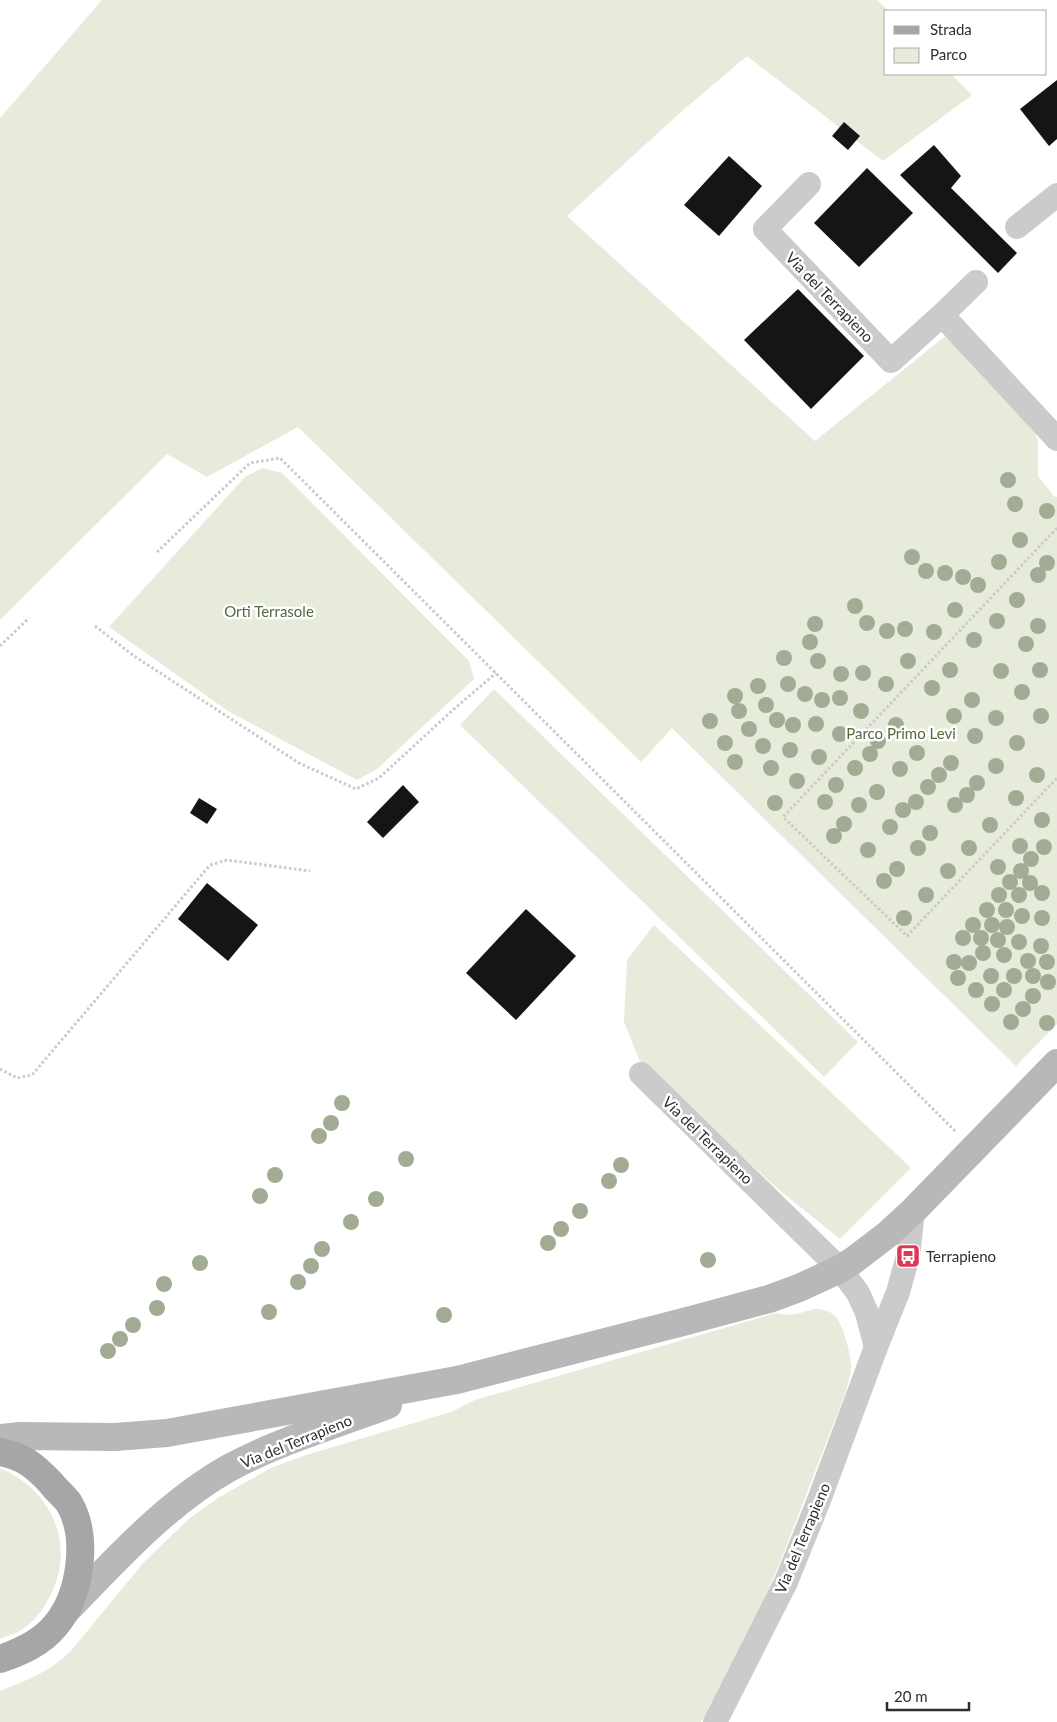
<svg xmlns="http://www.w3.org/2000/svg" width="1057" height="1722" font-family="Lato,sans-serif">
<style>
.green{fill:#e6ebdc}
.building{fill:#151515}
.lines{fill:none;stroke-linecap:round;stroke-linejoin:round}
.path{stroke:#cbcbcb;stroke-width:3;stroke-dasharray:2.5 2.5;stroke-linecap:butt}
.street{stroke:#cbcbcb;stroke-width:24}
.secondary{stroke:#b8b8b8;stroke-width:28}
.primary{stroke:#a6a6a6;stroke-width:28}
.tree{fill:#a2ac95}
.labels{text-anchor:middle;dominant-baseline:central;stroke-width:5;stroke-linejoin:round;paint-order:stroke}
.street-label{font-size:15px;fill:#2e2e2e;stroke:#fff}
.park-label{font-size:15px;fill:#56683e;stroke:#fff}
.poi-label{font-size:15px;fill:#2e2e2e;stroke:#fff;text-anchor:start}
</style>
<rect width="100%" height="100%" fill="#fff"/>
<!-- green -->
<g class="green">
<path d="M102 0H877L889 11H886V74H951L972 95 883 161 747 56 682 111 567 216 815 441 948 334 1025 412 1038 440V476L1054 496 1057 497V1024L1016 1066 672 728 641 762 298 427 207 477 167 454 0 620V118Z"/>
<path d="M262 468 282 473 469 661 474 679 377 769 357 780 228 711 109 627 245 477Z"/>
<path d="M494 689 858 1042 824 1077 460 725Z"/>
<path d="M654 925 911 1168 840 1239 778 1189 641 1064 624 1022 627 960Z"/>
<path d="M814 1309C820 1309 827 1310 833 1314 842 1319 852 1357 851 1368 851 1377 847 1386 845 1394L779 1565 766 1595 701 1722H0V1691C28 1680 47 1673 70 1652L144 1562 190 1518 218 1498 271 1468 306 1455 451 1412 475 1400 776 1313C789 1317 801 1313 814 1309Z"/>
<path d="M0 1468C53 1491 77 1546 49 1598 42 1612 32 1624 18 1632 13 1635 6 1636 0 1639Z"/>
</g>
<!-- building -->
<g class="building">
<path d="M1057 80V139L1049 146 1020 109Z"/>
<path d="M844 122 860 136 848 150 832 136Z"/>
<path d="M934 145 961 176 951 188 1017 253 998 273 900 175Z"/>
<path d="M729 156 762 186 719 236 684 205Z"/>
<path d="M867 168 913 213 859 267 814 223Z"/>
<path d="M798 289 864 356 811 409 744 340Z"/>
<path d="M403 785 419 802 383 838 367 822Z"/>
<path d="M199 798 217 809 207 824 190 813Z"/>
<path d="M207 883 258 925 228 961 178 919Z"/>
<path d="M526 909 576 956 516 1020 466 973Z"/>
</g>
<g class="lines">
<!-- path -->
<g class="path">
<path d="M1057 528 783 817 907 936 1057 778"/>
<path d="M157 552 250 463 280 458 955 1131"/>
<path d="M95 626 134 656 299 763 356 789 379 778 454 709 496 673"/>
<path d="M0 646 29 618"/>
<path d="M0 1069 17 1078 32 1075 210 865 227 860 310 871"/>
</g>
<!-- street -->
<g class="street">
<path d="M809 184 765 229 891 361 942 315 1057 439"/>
<path d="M1017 227 1057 195"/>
<path d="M942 315 976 282"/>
<path d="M641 1074 840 1269 858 1293 867 1313 876 1347"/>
<path d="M715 1722 786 1582 819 1500 876 1347 898 1292 908 1256 913 1211"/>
</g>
<!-- secondary -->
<g class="secondary">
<path d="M0 1438 20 1436 115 1437 167 1433 457 1380 687 1321 769 1299 799 1288 840 1269 854 1260 888 1234 913 1211 1057 1063"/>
<path d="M64 1613C115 1561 165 1504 229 1468 278 1441 335 1425 388 1405"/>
</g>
<!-- primary -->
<path class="primary" d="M0 1452C23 1456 35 1466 51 1483 56 1490 64 1496 69 1503 89 1537 81 1596 55 1626 41 1643 21 1652 0 1659"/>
</g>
<!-- trees -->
<g class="tree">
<circle cx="1008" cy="480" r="8"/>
<circle cx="1015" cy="504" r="8"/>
<circle cx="1047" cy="511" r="8"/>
<circle cx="1020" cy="540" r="8"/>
<circle cx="912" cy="557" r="8"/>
<circle cx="999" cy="562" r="8"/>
<circle cx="1047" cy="563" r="8"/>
<circle cx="926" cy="571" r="8"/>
<circle cx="945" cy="573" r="8"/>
<circle cx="1038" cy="575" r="8"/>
<circle cx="963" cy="577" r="8"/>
<circle cx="978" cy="585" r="8"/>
<circle cx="1017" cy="600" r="8"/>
<circle cx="855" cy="606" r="8"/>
<circle cx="955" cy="610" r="8"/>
<circle cx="997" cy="621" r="8"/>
<circle cx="867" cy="623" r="8"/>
<circle cx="815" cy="624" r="8"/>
<circle cx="1038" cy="626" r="8"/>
<circle cx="905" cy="629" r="8"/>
<circle cx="887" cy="631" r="8"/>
<circle cx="934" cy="632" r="8"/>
<circle cx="974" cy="640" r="8"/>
<circle cx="810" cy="642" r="8"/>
<circle cx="1026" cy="644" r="8"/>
<circle cx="784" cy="658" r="8"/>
<circle cx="818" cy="661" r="8"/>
<circle cx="908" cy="661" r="8"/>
<circle cx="950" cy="670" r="8"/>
<circle cx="1040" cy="670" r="8"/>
<circle cx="1001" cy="671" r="8"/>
<circle cx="863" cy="673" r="8"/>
<circle cx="841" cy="674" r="8"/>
<circle cx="788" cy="684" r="8"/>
<circle cx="886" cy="684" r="8"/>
<circle cx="758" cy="686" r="8"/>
<circle cx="932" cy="688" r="8"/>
<circle cx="1022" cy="692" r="8"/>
<circle cx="805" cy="694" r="8"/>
<circle cx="735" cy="696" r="8"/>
<circle cx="840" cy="698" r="8"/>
<circle cx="822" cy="700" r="8"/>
<circle cx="972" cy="700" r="8"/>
<circle cx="766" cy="705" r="8"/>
<circle cx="739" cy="711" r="8"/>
<circle cx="861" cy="711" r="8"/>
<circle cx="954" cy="716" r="8"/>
<circle cx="1041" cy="716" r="8"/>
<circle cx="996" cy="718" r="8"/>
<circle cx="777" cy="720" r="8"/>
<circle cx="710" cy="721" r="8"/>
<circle cx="816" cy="724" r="8"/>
<circle cx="793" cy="725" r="8"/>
<circle cx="896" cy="725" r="8"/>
<circle cx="749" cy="729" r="8"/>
<circle cx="840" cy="734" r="8"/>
<circle cx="975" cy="736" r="8"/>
<circle cx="878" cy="741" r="8"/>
<circle cx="725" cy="743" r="8"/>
<circle cx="1017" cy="743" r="8"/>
<circle cx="763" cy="746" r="8"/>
<circle cx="790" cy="750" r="8"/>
<circle cx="917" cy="753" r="8"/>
<circle cx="870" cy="754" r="8"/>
<circle cx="819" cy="757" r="8"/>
<circle cx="735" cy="762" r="8"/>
<circle cx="951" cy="763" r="8"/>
<circle cx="996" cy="766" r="8"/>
<circle cx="771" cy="768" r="8"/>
<circle cx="855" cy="768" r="8"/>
<circle cx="900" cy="769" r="8"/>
<circle cx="939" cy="775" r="8"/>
<circle cx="1037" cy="775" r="8"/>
<circle cx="797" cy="781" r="8"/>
<circle cx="977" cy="783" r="8"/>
<circle cx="836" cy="785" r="8"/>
<circle cx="928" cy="787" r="8"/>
<circle cx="877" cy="792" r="8"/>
<circle cx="967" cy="795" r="8"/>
<circle cx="1016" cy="798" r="8"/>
<circle cx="825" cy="802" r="8"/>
<circle cx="916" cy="802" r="8"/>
<circle cx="775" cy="803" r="8"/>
<circle cx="859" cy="805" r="8"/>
<circle cx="955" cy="805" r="8"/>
<circle cx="903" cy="810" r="8"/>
<circle cx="1042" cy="820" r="8"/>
<circle cx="844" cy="824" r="8"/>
<circle cx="990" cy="825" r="8"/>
<circle cx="890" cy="827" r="8"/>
<circle cx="930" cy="833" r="8"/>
<circle cx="834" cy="836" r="8"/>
<circle cx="1020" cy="846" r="8"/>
<circle cx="1044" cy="847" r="8"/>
<circle cx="918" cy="848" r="8"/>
<circle cx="969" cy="848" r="8"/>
<circle cx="868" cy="850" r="8"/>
<circle cx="1031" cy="859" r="8"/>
<circle cx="998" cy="867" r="8"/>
<circle cx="897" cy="869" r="8"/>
<circle cx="948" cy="871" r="8"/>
<circle cx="1021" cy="871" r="8"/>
<circle cx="884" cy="881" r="8"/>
<circle cx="1010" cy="882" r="8"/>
<circle cx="1030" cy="883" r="8"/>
<circle cx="1042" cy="893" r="8"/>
<circle cx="926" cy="895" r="8"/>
<circle cx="999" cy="895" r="8"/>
<circle cx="1019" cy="895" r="8"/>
<circle cx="987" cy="910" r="8"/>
<circle cx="1006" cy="910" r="8"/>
<circle cx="1022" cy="916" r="8"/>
<circle cx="904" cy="918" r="8"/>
<circle cx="1042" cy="918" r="8"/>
<circle cx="973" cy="925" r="8"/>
<circle cx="992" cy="925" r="8"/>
<circle cx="1007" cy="927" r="8"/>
<circle cx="963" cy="938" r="8"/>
<circle cx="981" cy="938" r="8"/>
<circle cx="998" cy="940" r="8"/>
<circle cx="1019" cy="942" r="8"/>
<circle cx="1041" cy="946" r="8"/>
<circle cx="983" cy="953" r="8"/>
<circle cx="1004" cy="955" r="8"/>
<circle cx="1028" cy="961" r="8"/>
<circle cx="954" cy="962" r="8"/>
<circle cx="1047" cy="962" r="8"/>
<circle cx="969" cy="963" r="8"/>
<circle cx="991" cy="976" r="8"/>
<circle cx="1014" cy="976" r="8"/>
<circle cx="1033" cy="976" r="8"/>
<circle cx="958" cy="978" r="8"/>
<circle cx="1048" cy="982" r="8"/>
<circle cx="976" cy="990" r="8"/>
<circle cx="1004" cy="990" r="8"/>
<circle cx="1033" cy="996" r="8"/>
<circle cx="992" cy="1004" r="8"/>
<circle cx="1023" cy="1009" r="8"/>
<circle cx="1011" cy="1022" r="8"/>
<circle cx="1047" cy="1023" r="8"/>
<circle cx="342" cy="1103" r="8"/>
<circle cx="331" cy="1123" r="8"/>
<circle cx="319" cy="1136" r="8"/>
<circle cx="406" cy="1159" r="8"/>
<circle cx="621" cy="1165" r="8"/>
<circle cx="275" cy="1175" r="8"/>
<circle cx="609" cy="1181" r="8"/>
<circle cx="260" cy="1196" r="8"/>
<circle cx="376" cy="1199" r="8"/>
<circle cx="580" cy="1211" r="8"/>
<circle cx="351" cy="1222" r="8"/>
<circle cx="561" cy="1229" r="8"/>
<circle cx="548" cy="1243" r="8"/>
<circle cx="322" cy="1249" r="8"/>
<circle cx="708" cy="1260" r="8"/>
<circle cx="200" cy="1263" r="8"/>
<circle cx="311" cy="1266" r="8"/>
<circle cx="298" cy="1282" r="8"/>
<circle cx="164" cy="1284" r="8"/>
<circle cx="157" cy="1308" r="8"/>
<circle cx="269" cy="1312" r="8"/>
<circle cx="444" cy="1315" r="8"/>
<circle cx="133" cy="1325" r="8"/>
<circle cx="120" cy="1339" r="8"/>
<circle cx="108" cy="1351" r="8"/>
</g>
<!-- icons -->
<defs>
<symbol id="bus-square" viewBox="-11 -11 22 22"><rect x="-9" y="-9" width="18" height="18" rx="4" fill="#dc3958" stroke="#fff"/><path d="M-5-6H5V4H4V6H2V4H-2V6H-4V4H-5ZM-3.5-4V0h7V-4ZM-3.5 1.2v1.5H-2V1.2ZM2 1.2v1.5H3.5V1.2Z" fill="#fff"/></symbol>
</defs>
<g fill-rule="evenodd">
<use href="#bus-square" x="894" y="1242" width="28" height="28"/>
</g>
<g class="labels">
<!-- street labels -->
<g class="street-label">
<text transform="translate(830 297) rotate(46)">Via del Terrapieno</text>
<text transform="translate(708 1140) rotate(44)">Via del Terrapieno</text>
<text transform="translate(296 1441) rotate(-22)">Via del Terrapieno</text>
<text transform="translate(802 1538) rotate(-67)">Via del Terrapieno</text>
</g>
<!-- park labels -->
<g class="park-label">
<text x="269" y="611">Orti Terrasole</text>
<text x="901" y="733">Parco Primo Levi</text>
</g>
<!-- poi labels -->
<g class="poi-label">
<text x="926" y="1256">Terrapieno</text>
</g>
</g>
<!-- legend -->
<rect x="884" y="10" width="162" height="65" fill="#ffffff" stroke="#ababab"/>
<rect x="894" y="26" width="25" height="8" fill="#a6a6a6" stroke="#ababab"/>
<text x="930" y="35" font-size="15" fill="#2e2e2e">Strada</text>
<rect x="894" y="48" width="25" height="15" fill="#e6ebdc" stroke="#ababab"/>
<text x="930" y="60" font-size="15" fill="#2e2e2e">Parco</text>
<!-- scale -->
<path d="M887 1702v8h82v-8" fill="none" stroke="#2e2e2e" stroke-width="2.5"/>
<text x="894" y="1702" font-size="15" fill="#2e2e2e" stroke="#ffffff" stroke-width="4" paint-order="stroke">20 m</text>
</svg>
